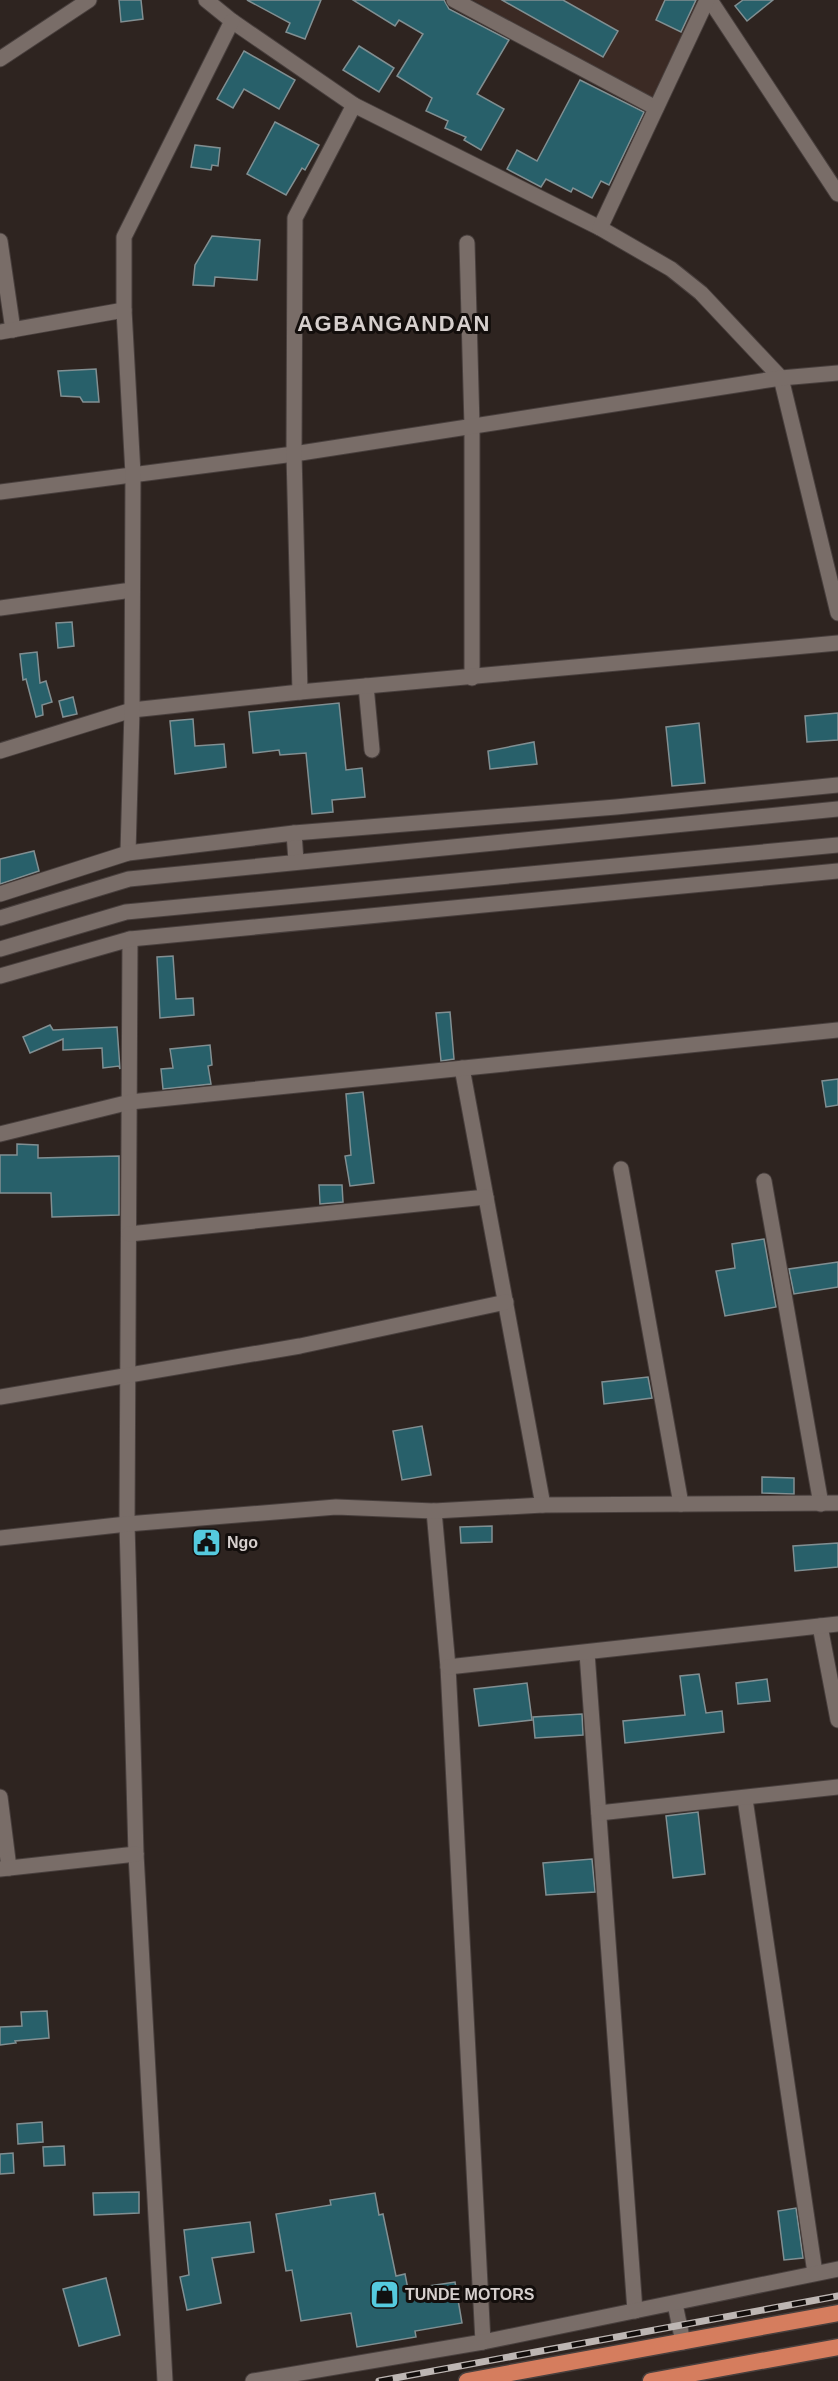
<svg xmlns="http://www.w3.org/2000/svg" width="838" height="2381" font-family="Arial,sans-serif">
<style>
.built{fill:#3b2a24}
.building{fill:#28606a;stroke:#818f92;stroke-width:1.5}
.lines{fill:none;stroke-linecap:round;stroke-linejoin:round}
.minor-casing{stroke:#483f3d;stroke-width:17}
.tertiary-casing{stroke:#483f3d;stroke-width:17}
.trunk-casing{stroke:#483f3d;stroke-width:19}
.minor{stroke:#796d68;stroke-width:15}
.tertiary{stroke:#796d68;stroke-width:15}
.trunk{stroke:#d57d5e;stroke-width:16}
.rail-casing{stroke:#bdb6b3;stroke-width:7}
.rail{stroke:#130e0c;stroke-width:4.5;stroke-dasharray:14;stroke-linecap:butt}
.labels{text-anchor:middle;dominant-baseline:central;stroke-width:6;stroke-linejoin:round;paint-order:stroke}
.poi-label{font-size:16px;font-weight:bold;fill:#d6cfcd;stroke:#130e0c;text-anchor:start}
.district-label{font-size:22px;font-weight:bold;letter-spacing:1.5px;fill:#d6cfcd;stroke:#130e0c}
</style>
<rect width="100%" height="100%" fill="#2e2420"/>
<!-- built -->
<path class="built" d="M473 0H700L653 102Z"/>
<!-- building -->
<g class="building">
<path d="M119 0H141L143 19 121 22Z"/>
<path d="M247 0H321L305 39 286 32 290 23Z"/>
<path d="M353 0H444L449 9 509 40 477 94 504 109 481 150 464 140 466 137 445 128 448 121 426 111 432 98 397 76 423 34 399 20 395 26Z"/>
<path d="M502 0H563L618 31 603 57Z"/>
<path d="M665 0H696L681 32 656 20Z"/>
<path d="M743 0H773L747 21 735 6Z"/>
<path d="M359 46 394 68 379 92 343 70Z"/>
<path d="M244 51 295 80 279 109 244 89 233 108 217 99Z"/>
<path d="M580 80 644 112 609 185 601 181 592 198 573 188 571 192 546 179 541 187 507 169 517 150 537 161Z"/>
<path d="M275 122 319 145 305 170 302 168 286 195 247 174Z"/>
<path d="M195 145 220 148 218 166 212 165 211 170 191 167Z"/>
<path d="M212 236 260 240 257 280 215 277 214 286 193 285 195 265Z"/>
<path d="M96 369 99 402H83L80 397 61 396 58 371Z"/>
<path d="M72 622 74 646 58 648 56 623Z"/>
<path d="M37 652 40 683 46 681 52 702 42 705 43 715 36 717 26 679 23 680 20 654Z"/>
<path d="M73 697 77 714 63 717 59 701Z"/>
<path d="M339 703 346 770 362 768 365 797 332 800 333 812 312 814 306 753 280 755 279 750 253 753 249 712Z"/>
<path d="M838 713V740L807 742 805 716Z"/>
<path d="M193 719 195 746 224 744 226 767 175 774 170 721Z"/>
<path d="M699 723 705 783 672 786 666 727Z"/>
<path d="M534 742 537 764 490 769 488 751Z"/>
<path d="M34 851 39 871 0 884V859Z"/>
<path d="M173 956 176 999 193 998 194 1015 160 1018 157 957Z"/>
<path d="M450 1012 454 1059 441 1061 436 1013Z"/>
<path d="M50 1025 53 1030 117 1027 120 1069 119 1066 103 1068 102 1048 63 1050V1039L30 1053 23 1037Z"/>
<path d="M210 1045 212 1065 208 1066 211 1084 163 1089 161 1069 173 1068 170 1049Z"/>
<path d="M838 1079V1105L826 1107 822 1081Z"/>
<path d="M363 1092 374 1183 350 1186 345 1156 351 1155 346 1094Z"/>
<path d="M17 1144 38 1145V1158L119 1156V1215L52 1217 51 1193H0V1155H17Z"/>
<path d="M319 1185H342L343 1202 320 1204Z"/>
<path d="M764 1239 776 1307 725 1316 716 1271 735 1268 732 1244Z"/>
<path d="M838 1262V1287L794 1294 789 1269Z"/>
<path d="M648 1377 652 1398 604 1404 602 1382Z"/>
<path d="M422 1426 431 1475 402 1480 393 1431Z"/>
<path d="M762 1477 794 1478V1494L762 1493Z"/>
<path d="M492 1526V1542L461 1543 460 1527Z"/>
<path d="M838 1543V1567L795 1571 793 1546Z"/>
<path d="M699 1674 706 1713 722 1711 724 1732 625 1743 623 1721 685 1715 680 1676Z"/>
<path d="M767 1679 770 1701 738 1704 736 1683Z"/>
<path d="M527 1683 532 1720 479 1726 474 1689Z"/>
<path d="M582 1714 583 1735 535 1738 533 1717Z"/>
<path d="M698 1812 705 1874 673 1878 666 1816Z"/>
<path d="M592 1859 595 1892 546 1895 543 1863Z"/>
<path d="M47 2011 49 2038 15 2041 16 2043 0 2045V2027L22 2026 21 2012Z"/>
<path d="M42 2122 43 2142 18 2144 17 2124Z"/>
<path d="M64 2146 65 2165 44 2166 43 2147Z"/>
<path d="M13 2153 14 2173 0 2174V2154Z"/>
<path d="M139 2192V2213L94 2215 93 2193Z"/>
<path d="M375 2193 379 2215 383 2214 396 2276 405 2274 408 2289 455 2282 462 2323 415 2331 416 2337 357 2347 351 2313 301 2321 292 2270 286 2271 276 2214 331 2205 330 2200Z"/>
<path d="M796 2208 803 2258 784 2260 778 2211Z"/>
<path d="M250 2222 254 2252 212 2258 221 2303 187 2310 180 2277 189 2275 184 2230Z"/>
<path d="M106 2278 120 2335 79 2346 63 2289Z"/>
</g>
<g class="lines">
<defs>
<g id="minor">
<path d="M206 0 232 21 354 105 600 228 671 269 701 293 781 378 838 613"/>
<path d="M454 0 656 108"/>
<path d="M710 0 838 194"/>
<path d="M0 59 89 0"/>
<path d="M600 228 707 0"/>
<path d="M0 241 13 330"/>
<path d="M467 243 472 426V678"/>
<path d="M0 332 124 310"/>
<path d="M0 492 294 454 781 378 838 373"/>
<path d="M0 608 132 590"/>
<path d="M366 686 372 750"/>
<path d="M300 692 294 454 295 218 354 105"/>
<path d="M0 751 132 710 300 692 838 643"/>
<path d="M294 833 296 861"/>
<path d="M128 853 132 710 133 474 124 310V237L232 21"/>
<path d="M0 894 128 853 294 833 616 807 838 785"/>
<path d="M130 939 127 1524 136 1854 165 2381"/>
<path d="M0 976 130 939 838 871"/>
<path d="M462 1068 543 1505"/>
<path d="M0 1134 130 1102 838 1030"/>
<path d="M621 1169 681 1504"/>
<path d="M764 1181 821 1504"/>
<path d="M129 1234 486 1197"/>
<path d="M0 1397 300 1346 506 1302"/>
<path d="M434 1511 448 1667 483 2342"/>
<path d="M0 1538 127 1524 336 1507 434 1511 543 1505 838 1503"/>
<path d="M820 1626 838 1720"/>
<path d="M587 1653 635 2311"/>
<path d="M448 1667 838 1624"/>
<path d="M0 1797 9 1868"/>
<path d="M745 1799 815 2273"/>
<path d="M599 1813 838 1787"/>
<path d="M0 1869 136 1854"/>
<path d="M675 2304 683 2342"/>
<path d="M253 2381 483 2342 838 2269"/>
</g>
<g id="tertiary">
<path d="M0 918 129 879 838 809"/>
<path d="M0 949 126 912 838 845"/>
</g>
<g id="trunk">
<path d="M467 2381 838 2313"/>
<path d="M651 2381 838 2347"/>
</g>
</defs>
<!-- minor casing -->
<use href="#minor" class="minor-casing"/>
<!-- tertiary casing -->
<use href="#tertiary" class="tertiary-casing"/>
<!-- trunk casing -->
<use href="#trunk" class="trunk-casing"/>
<!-- minor -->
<use href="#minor" class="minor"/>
<!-- tertiary -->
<use href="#tertiary" class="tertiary"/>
<!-- trunk -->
<use href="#trunk" class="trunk"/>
<defs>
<path id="rail" d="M379 2381 838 2296"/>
</defs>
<!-- rail casing -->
<use href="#rail" class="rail-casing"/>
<!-- rail -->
<use href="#rail" class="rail"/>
</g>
<!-- icons -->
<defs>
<symbol id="civic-square" viewBox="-11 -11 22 22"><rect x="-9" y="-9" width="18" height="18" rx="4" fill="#55cade" stroke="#130e0c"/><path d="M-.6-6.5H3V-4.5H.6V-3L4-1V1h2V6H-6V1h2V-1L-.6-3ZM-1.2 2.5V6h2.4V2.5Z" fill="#111"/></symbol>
<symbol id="shop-square" viewBox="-11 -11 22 22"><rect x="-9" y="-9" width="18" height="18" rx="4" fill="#55cade" stroke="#130e0c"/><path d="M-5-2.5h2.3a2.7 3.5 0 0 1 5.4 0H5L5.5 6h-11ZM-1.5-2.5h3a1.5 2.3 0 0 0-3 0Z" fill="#111"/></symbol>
</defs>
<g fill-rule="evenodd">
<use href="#civic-square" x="190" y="1526" width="33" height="33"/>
<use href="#shop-square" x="368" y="2278" width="33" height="33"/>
</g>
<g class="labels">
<!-- poi labels -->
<g class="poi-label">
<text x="227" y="1542">Ngo</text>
<text x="405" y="2294">TUNDE MOTORS</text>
</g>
<!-- district labels -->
<g class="district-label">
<text x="394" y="323">AGBANGANDAN</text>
</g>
</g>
</svg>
